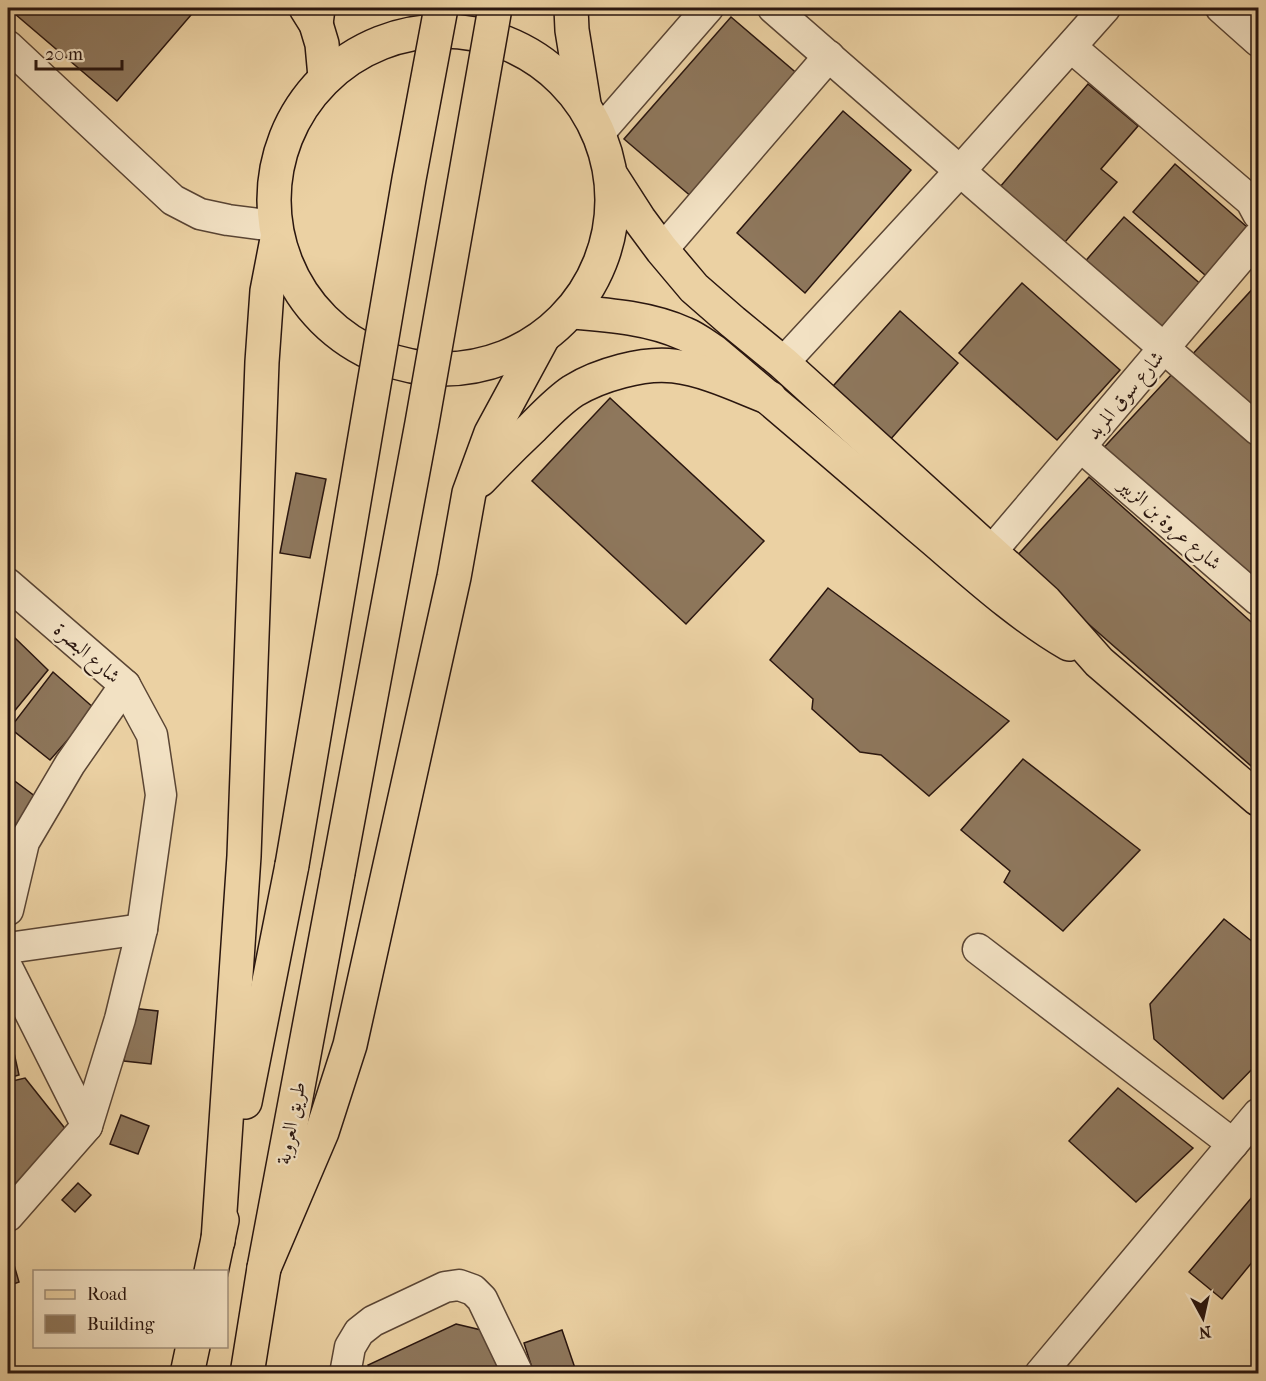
<svg xmlns="http://www.w3.org/2000/svg" width="1266" height="1381" font-family="'IM FELL French Canon',Amiri,serif">
<style>
.building{fill:#8e775c;stroke:#2a160f;stroke-width:1.5}
.lines{fill:none;stroke-linecap:round;stroke-linejoin:round}
.minor-casing{stroke:#5a4534;stroke-width:33}
.major-casing{stroke:#2a160f;stroke-width:36}
.highway-casing{stroke:#2a160f;stroke-width:36}
.minor{stroke:#f2e1c3;stroke-width:30}
.major{stroke:#ebd1a3;stroke-width:33}
.highway{stroke:#ebd1a3;stroke-width:33}
.highway-bridge-casing{stroke:#2a160f;stroke-width:36;stroke-linecap:butt}
.highway-bridge{stroke:#ebd1a3;stroke-width:33}
.labels{text-anchor:middle;dominant-baseline:central;stroke-width:4.5;stroke-linejoin:round;paint-order:stroke}
.street-label{font-size:20px;fill:#2a160f;stroke:#f2e1c3}
</style>
<rect width="100%" height="100%" fill="#ebd1a3"/>
<filter id="stains"><feTurbulence type="fractalNoise" baseFrequency=".00333" numOctaves="4"/><feColorMatrix values="0 0 0 0 .2 0 0 0 0 .09 0 0 0 0 .02 0 0 0 .5 -.17"/></filter>
<radialGradient id="worn" r=".72"><stop offset=".6" stop-color="#630" stop-opacity="0"/><stop offset="1" stop-color="#630" stop-opacity=".3"/></radialGradient>
<!-- building -->
<g class="building">
<path d="M8 8H197L117 101Z"/>
<path d="M731 17 800 76 693 198 624 139Z"/>
<path d="M1088 84 1138 126 1101 169 1117 182 1065 242 1000 187Z"/>
<path d="M843 111 911 170 805 293 737 233Z"/>
<path d="M1175 164 1255 234 1213 282 1133 212Z"/>
<path d="M1124 217 1204 287 1161 335 1082 265Z"/>
<path d="M1022 283 1120 370 1057 440 959 353Z"/>
<path d="M1258 283V417L1190 357Z"/>
<path d="M900 311 958 363 889 441 826 394Z"/>
<path d="M1173 373 1258 449V596L1097 455Z"/>
<path d="M610 398 764 541 686 624 532 481Z"/>
<path d="M296 473 326 479 310 558 280 553Z"/>
<path d="M1089 477 1258 628V772L1014 559Z"/>
<path d="M828 588 1009 721 929 796 881 755 860 752 812 709 813 699 770 660Z"/>
<path d="M14 637 48 670 8 719V644Z"/>
<path d="M53 672 95 709 50 760 10 728Z"/>
<path d="M1023 759 1140 850 1063 931 1004 882 1010 871 961 830Z"/>
<path d="M8 776 36 797 15 834 8 831Z"/>
<path d="M1224 919 1258 946V1063L1223 1099 1154 1039 1150 1004Z"/>
<path d="M131 1008 158 1011 151 1064 124 1061Z"/>
<path d="M8 1035H10L19 1075 8 1078Z"/>
<path d="M25 1078 71 1136 8 1199V1082Z"/>
<path d="M1118 1088 1193 1148 1136 1202 1069 1141Z"/>
<path d="M121 1115 149 1126 138 1154 110 1144Z"/>
<path d="M78 1183 91 1195 75 1212 62 1200Z"/>
<path d="M1258 1190V1255L1222 1299 1189 1272Z"/>
<path d="M12 1258 19 1282 8 1286V1259Z"/>
<path d="M456 1324 481 1330 501 1374H373L368 1365Z"/>
<path d="M562 1330 577 1374H534L524 1343Z"/>
</g>
<g class="lines">
<defs>
<g id="minor">
<path d="M773 8 960 171 1258 430"/>
<path d="M1221 8 1258 41"/>
<path d="M8 46 173 200 200 214 228 220 274 226"/>
<path d="M1071 47 1251 201 1258 214"/>
<path d="M600 132 708 8"/>
<path d="M662 250 829 56"/>
<path d="M783 363 960 171 1105 8"/>
<path d="M1081 447 1258 600"/>
<path d="M991 552 1258 237"/>
<path d="M8 584 125 685 152 735 161 795 142 929 120 1019 87 1126 8 1216"/>
<path d="M8 910 24 842 70 764 125 685"/>
<path d="M8 948 142 929"/>
<path d="M978 949 1233 1144"/>
<path d="M8 969 87 1126"/>
<path d="M345 1374 350 1347 359 1332 373 1321 445 1287 459 1285 473 1290 482 1299 518 1374"/>
<path d="M1040 1374 1258 1114"/>
</g>
<g id="major">
<path d="M306 8 316 24 322 44 325 77"/>
<circle cx="443" cy="200" r="169"/>
<path d="M612 177 639 219 662 250 694 288 733 322 783 363 1045 601 1099 662 1258 799"/>
<path d="M572 312C610 315 650 318 685 334 695 338 704 345 713 351 782 409 850 467 918 526 967 567 1014 612 1069 644"/>
</g>
<g id="highway">
<path d="M571 8 572 30 584 104"/>
<path d="M316 24 318 8"/>
<path d="M480 480C497 462 514 445 532 428 545 415 558 401 573 391 599 375 644 362 674 366 707 370 739 386 770 398"/>
<path d="M245 1102 292 865"/>
<path d="M218 1241 244 856 262 362 267 291 277 239"/>
<path d="M264 1268 322 1132 350 1045 454 577 469 493 491 433 542 339"/>
<path d="M211 1272 222 1220"/>
<path d="M187 1374 193 1346"/>
<path d="M247 1374 264 1268 338 873"/>
</g>
</defs>
<!-- minor casing -->
<use href="#minor" class="minor-casing"/>
<!-- major casing -->
<use href="#major" class="major-casing"/>
<!-- highway casing -->
<use href="#highway" class="highway-casing"/>
<!-- minor -->
<use href="#minor" class="minor"/>
<!-- major -->
<use href="#major" class="major"/>
<!-- highway -->
<use href="#highway" class="highway"/>
<defs>
<g id="highway-bridge">
<path d="M292 865 409 179 441 8"/>
<path d="M338 873 422 423 495 8"/>
</g>
</defs>
<!-- highway-bridge casing -->
<use href="#highway-bridge" class="highway-bridge-casing"/>
<!-- highway-bridge -->
<use href="#highway-bridge" class="highway-bridge"/>
</g>
<g class="labels">
<!-- street labels -->
<g class="street-label">
<text transform="translate(1125 395) rotate(-50)">شارع سوق المربد</text>
<text transform="translate(1170 524) rotate(41)">شارع عروة بن الزبير</text>
<text transform="translate(87 653) rotate(41)">شارع البصرة</text>
<text transform="translate(291 1123) rotate(-79)">طريق العروبة</text>
</g>
</g>
<!-- margin -->
<rect width="1266" height="1381" fill="none" stroke="#ebd1a3" stroke-width="30"/>
<rect x="9" y="9" width="1248" height="1363" fill="none" stroke="#2a160f" stroke-width="3"/>
<rect x="15" y="15" width="1236" height="1351" fill="none" stroke="#2a160f" stroke-width="1.5"/>
<!-- legend -->
<rect x="33" y="1270" width="195" height="78" fill="#f2e1c3" stroke="#a2907b" stroke-width="1.5"/>
<rect x="45" y="1290" width="30" height="9" fill="#ebd1a3" stroke="#a2907b" stroke-width="1.5"/>
<text x="87" y="1300" font-size="18" fill="#2a160f">Road</text>
<rect x="45" y="1315" width="30" height="18" fill="#8e775c" stroke="#a2907b" stroke-width="1.5"/>
<text x="87" y="1330" font-size="18" fill="#2a160f">Building</text>
<!-- north arrow -->
<g transform="translate(1203 1318) rotate(172)" stroke="#f2e1c3" stroke-width="4.5" paint-order="stroke">
<path d="M0-4.5L10 22L0 15L-10 22Z" fill="#2a160f"/>
<text y="-9" font-size="16" font-weight="bold" text-anchor="middle" fill="#2a160f">N</text>
</g>
<!-- scale -->
<path d="M36 60v9h86v-9" fill="none" stroke="#2a160f" stroke-width="3"/>
<text x="45" y="60" font-size="18" fill="#2a160f" stroke="#f2e1c3" stroke-width="4.5" paint-order="stroke">20 m</text>
<rect width="100%" height="100%" filter="url(#stains)"/>
<rect width="100%" height="100%" fill="url(#worn)"/>
</svg>
